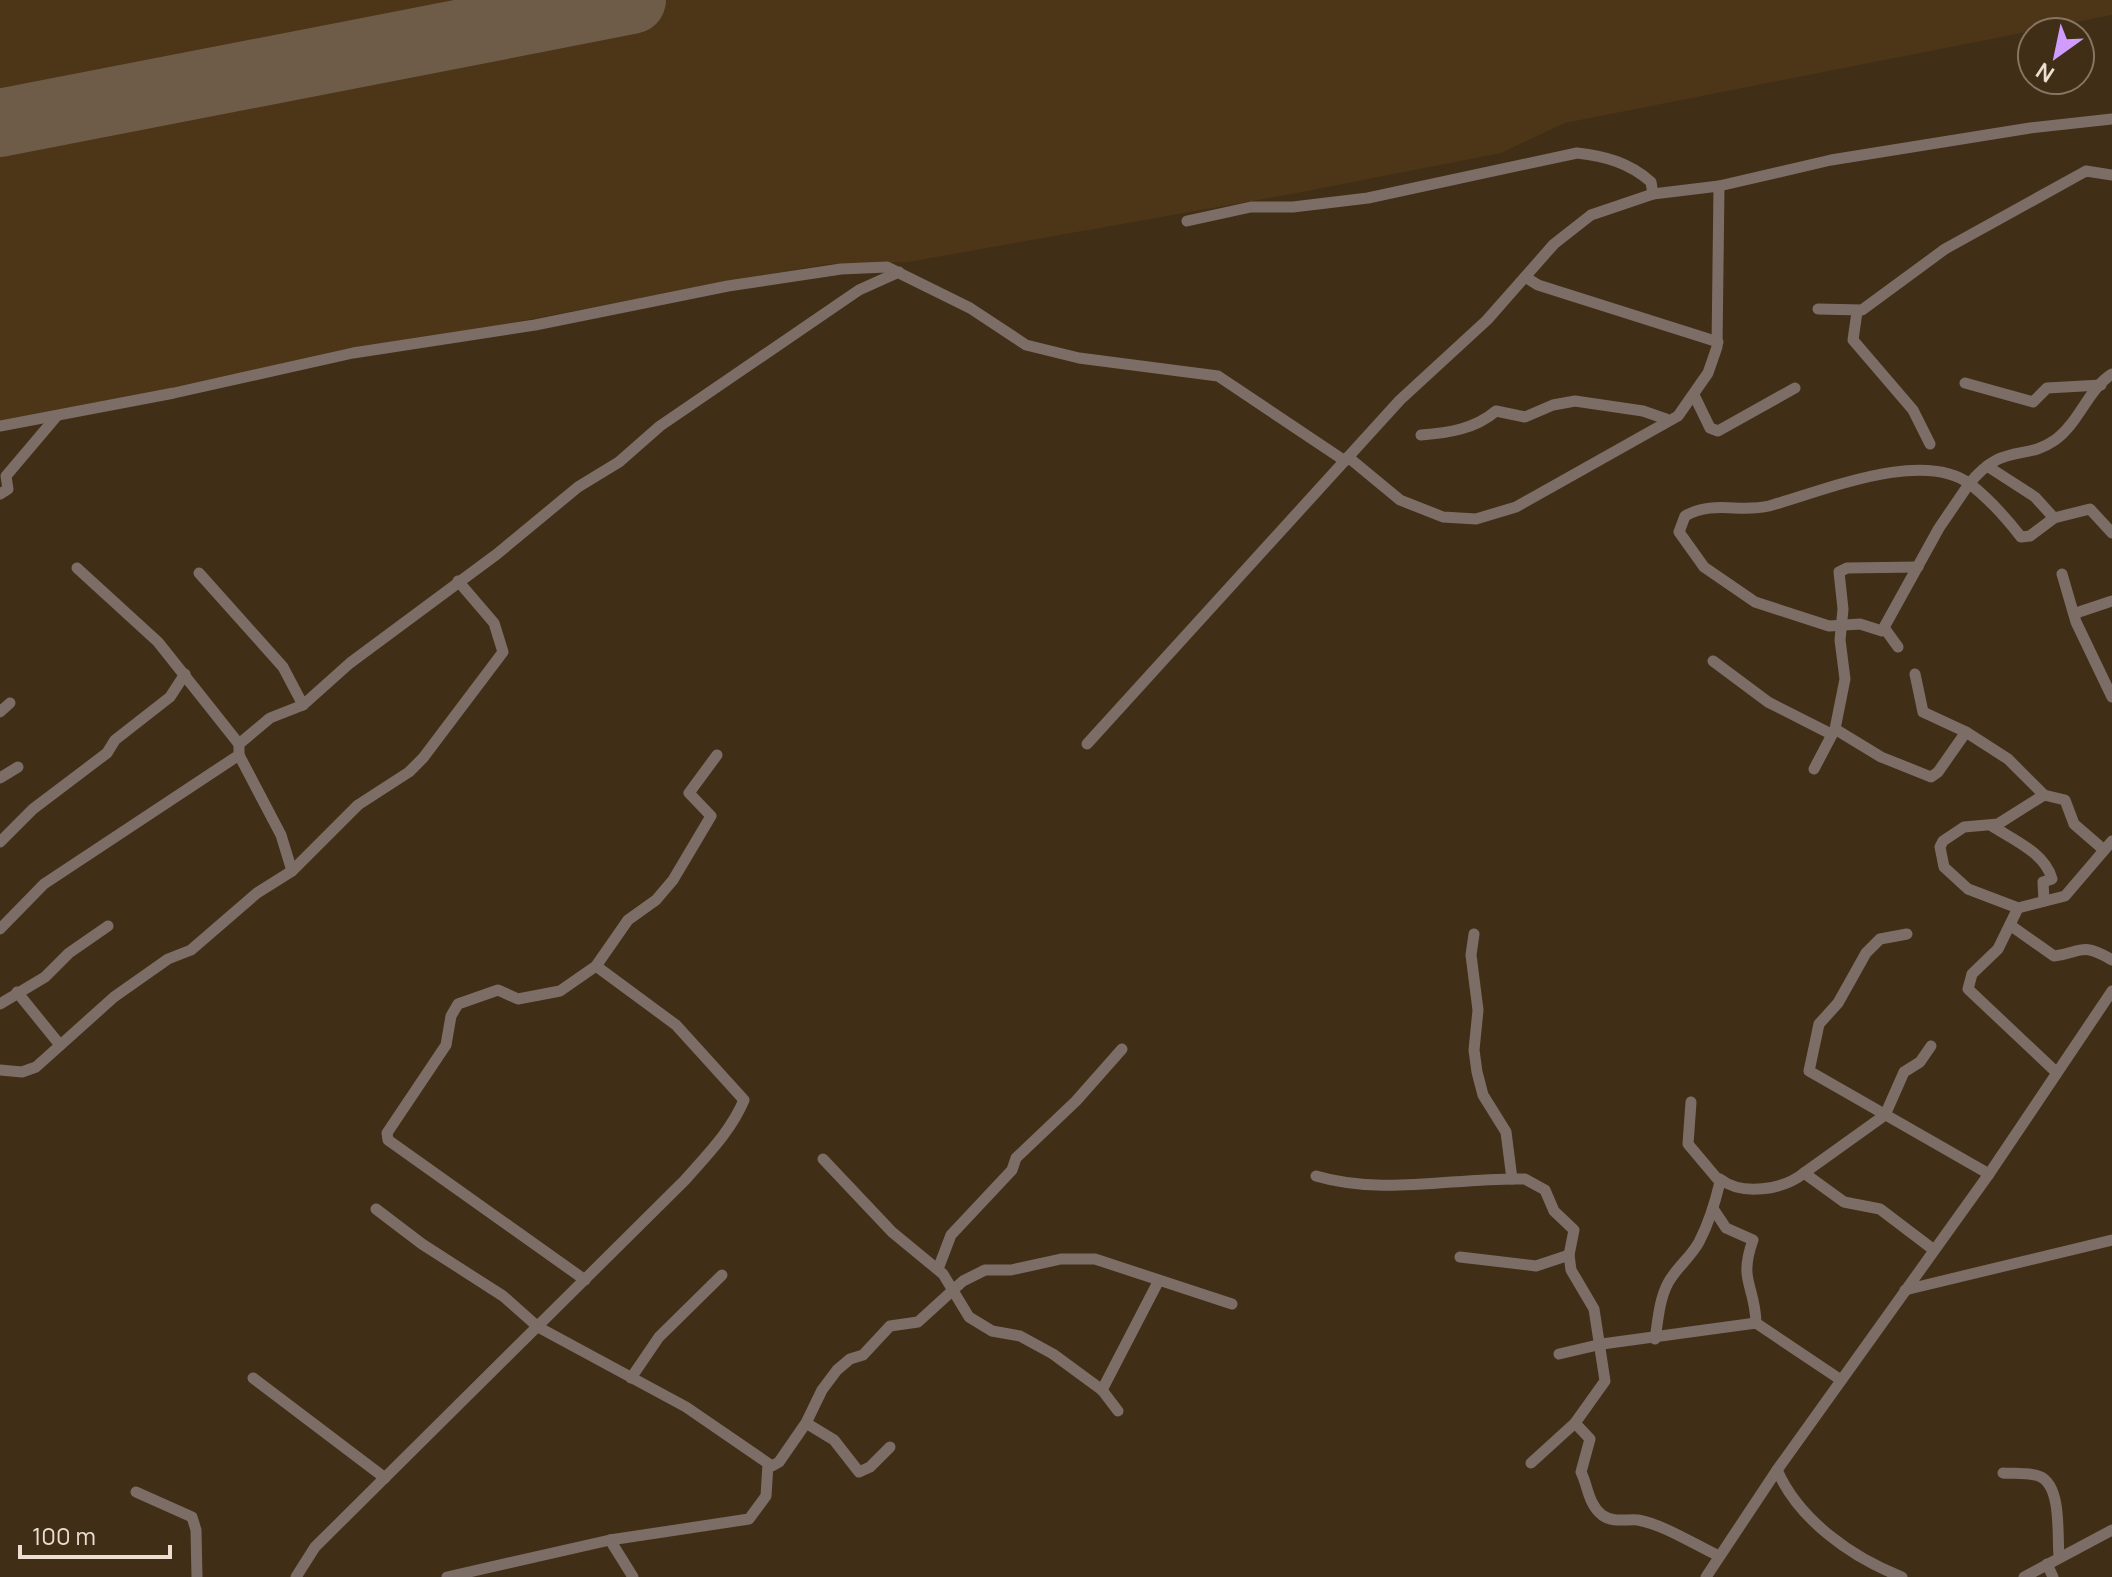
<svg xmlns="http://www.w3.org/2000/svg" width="2112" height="1577" font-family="Manrope,sans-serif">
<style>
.built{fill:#4d3517}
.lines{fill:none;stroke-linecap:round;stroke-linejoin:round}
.taxiway{stroke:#6e5c48;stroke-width:26}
.runway{stroke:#6e5c48;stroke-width:68}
.street{stroke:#7c6e67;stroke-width:11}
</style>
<rect width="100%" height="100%" fill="#412e17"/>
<!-- built -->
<path class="built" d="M0 0H2112V15L1565 123 1501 153 1297 193 908 262 828 264 735 280 0 421Z"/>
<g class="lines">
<!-- taxiway -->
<g class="taxiway">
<path d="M539 0 563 10 591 8"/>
<path d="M437 38 469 28 497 0"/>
</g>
<!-- runway -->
<path class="runway" d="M0 123 632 0"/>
<!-- street -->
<g class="street">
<path d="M1187 221 1251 207H1293L1368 198 1577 153C1605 156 1630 163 1651 182L1653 194"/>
<path d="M1525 277 1538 285 1718 342"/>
<path d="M1818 309 1862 310 1945 249 2086 171 2112 175"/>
<path d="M1857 312 1853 340 1913 410 1930 444"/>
<path d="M2112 374C2088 389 2079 423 2055 440 2024 462 2004 441 1969 484L1939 528 1882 631 1860 624 1829 626 1755 602 1704 567 1679 532 1685 516C1713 500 1740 513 1769 506 1821 492 1922 448 1970 484 1988 498 2007 519 2021 537L2030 536 2054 518 2090 509 2112 533"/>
<path d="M1965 383 2033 402 2047 388 2101 385"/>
<path d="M1694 395 1710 428 1718 431 1795 388"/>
<path d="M0 426 174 393 353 353 535 325 728 286 841 269 887 267 970 308 1026 345 1079 358 1218 376 1345 461"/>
<path d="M1421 435C1448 433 1475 429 1496 411L1525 417 1553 405 1575 401 1643 411 1666 419"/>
<path d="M1348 457 1400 500 1443 517 1476 519 1516 507 1678 416 1708 373 1717 347 1719 186"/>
<path d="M1987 466 2035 497 2054 518"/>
<path d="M0 494 8 489 6 476 56 417"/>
<path d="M77 568 158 642 239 744"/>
<path d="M199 573 283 667 303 705"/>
<path d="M2062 574 2076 622 2112 697"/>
<path d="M2076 613 2112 601"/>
<path d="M1885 629 1898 647"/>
<path d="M1713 661 1768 702 1831 734"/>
<path d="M1915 674 1923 712 1966 732 2008 759 2044 795 2065 800 2074 824 2104 850"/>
<path d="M0 712 10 703"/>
<path d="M1835 729 1881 757 1931 777 1938 772 1966 732"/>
<path d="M1087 744 1400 400 1487 320 1554 244 1591 215 1653 194 1719 186 1831 160 2030 128 2112 119"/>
<path d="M239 755 281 835 292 871"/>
<path d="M1814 769 1835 729 1845 679 1840 640 1843 609 1839 572 1847 568 1918 567"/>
<path d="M0 778 18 767"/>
<path d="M2044 795 1998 824 1964 827 1943 841 1940 847 1944 867 1968 889 2018 908 2065 896 2112 841"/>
<path d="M1992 826C2014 840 2045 853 2052 879L2043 882 2044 901"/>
<path d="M0 842 33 809 107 753 115 740 170 697 185 674"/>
<path d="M2018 908 1998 949 1972 974 1968 989 2056 1072"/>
<path d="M2010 925 2054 956C2081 953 2081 941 2112 960"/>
<path d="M0 929 44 884 239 755V744L270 718 303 705 350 663 497 554 578 487 619 462 660 426 859 290 899 272"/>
<path d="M1474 934 1471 955 1478 1010 1474 1050 1477 1072 1483 1095 1506 1132 1512 1179"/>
<path d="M1907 934 1880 939 1866 953 1838 1003 1819 1024 1809 1071 1989 1174"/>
<path d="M17 992 60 1045"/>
<path d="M0 1004 45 977 69 953 108 926"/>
<path d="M0 1070 22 1072 36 1067 114 997 168 959 191 950 257 893 292 871 358 805 409 772 423 758 503 652 494 623 458 581"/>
<path d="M823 1159 892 1232 943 1274 969 1317 992 1331 1020 1336 1053 1354 1102 1390 1118 1411"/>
<path d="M1804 1173 1885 1115 1904 1072 1920 1062 1931 1046"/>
<path d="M1316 1176C1383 1196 1456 1177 1525 1179L1545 1190 1554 1211 1574 1230 1569 1255 1571 1270 1594 1309 1605 1381 1575 1423 1531 1463"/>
<path d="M1720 1179C1742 1196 1783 1190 1804 1173L1844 1202 1880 1209 1934 1250"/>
<path d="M376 1209 422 1244 503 1296 538 1327 686 1407 772 1466 779 1462 806 1423 822 1390 837 1370 850 1359 863 1355 890 1326 918 1322 963 1281 985 1270H1011L1061 1259H1095L1232 1304"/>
<path d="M1714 1210 1726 1228 1753 1240C1738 1282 1755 1284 1756 1323"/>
<path d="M1460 1257 1536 1266 1569 1255"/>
<path d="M938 1269 951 1235 1012 1170 1016 1158 1076 1101 1122 1049"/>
<path d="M585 1280 388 1140 387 1133 446 1045 451 1016 458 1004 498 990 518 999 560 991 596 966 628 920 656 900 673 880 711 816 689 793 717 755"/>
<path d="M1905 1290 2112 1240"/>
<path d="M1655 1339C1658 1321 1659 1300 1668 1283 1676 1268 1691 1257 1699 1242 1709 1223 1715 1203 1720 1182L1688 1144 1691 1102"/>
<path d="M1559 1354 1602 1344 1756 1323 1841 1380"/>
<path d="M253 1378 385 1478"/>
<path d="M631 1378 659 1337 722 1275"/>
<path d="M1102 1390 1158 1282"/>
<path d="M806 1423 834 1440 859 1472 870 1467 890 1447"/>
<path d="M1575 1423 1590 1439 1581 1472C1588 1486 1588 1504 1602 1515 1613 1523 1626 1519 1638 1520 1665 1525 1695 1545 1719 1556"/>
<path d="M1777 1470C1799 1520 1851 1557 1902 1577"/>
<path d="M2003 1473C2014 1474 2031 1472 2041 1477 2062 1488 2057 1536 2059 1556"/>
<path d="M136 1492 192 1517 196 1530 197 1577"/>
<path d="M610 1540 633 1577"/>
<path d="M2047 1564 2053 1577"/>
<path d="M296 1577 315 1547 685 1180C707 1155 731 1131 744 1100L676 1025 596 966"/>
<path d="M447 1577 610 1540 749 1519 766 1496 768 1464"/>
<path d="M1706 1577 1777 1470 1989 1174 2112 991"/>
<path d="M2024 1577 2112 1530"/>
</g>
</g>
<!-- north arrow -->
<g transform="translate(2056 56) rotate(213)"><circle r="38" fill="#412e17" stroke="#857561" stroke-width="2"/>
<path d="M0-6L14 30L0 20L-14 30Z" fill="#d09dff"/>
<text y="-12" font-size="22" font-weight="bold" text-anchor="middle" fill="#ecdfd1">N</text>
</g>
<!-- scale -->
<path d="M20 1545v12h150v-12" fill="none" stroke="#ecdfd1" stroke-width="4"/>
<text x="32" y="1545" font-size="24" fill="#ecdfd1" stroke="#412e17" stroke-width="6" paint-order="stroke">100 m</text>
</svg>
